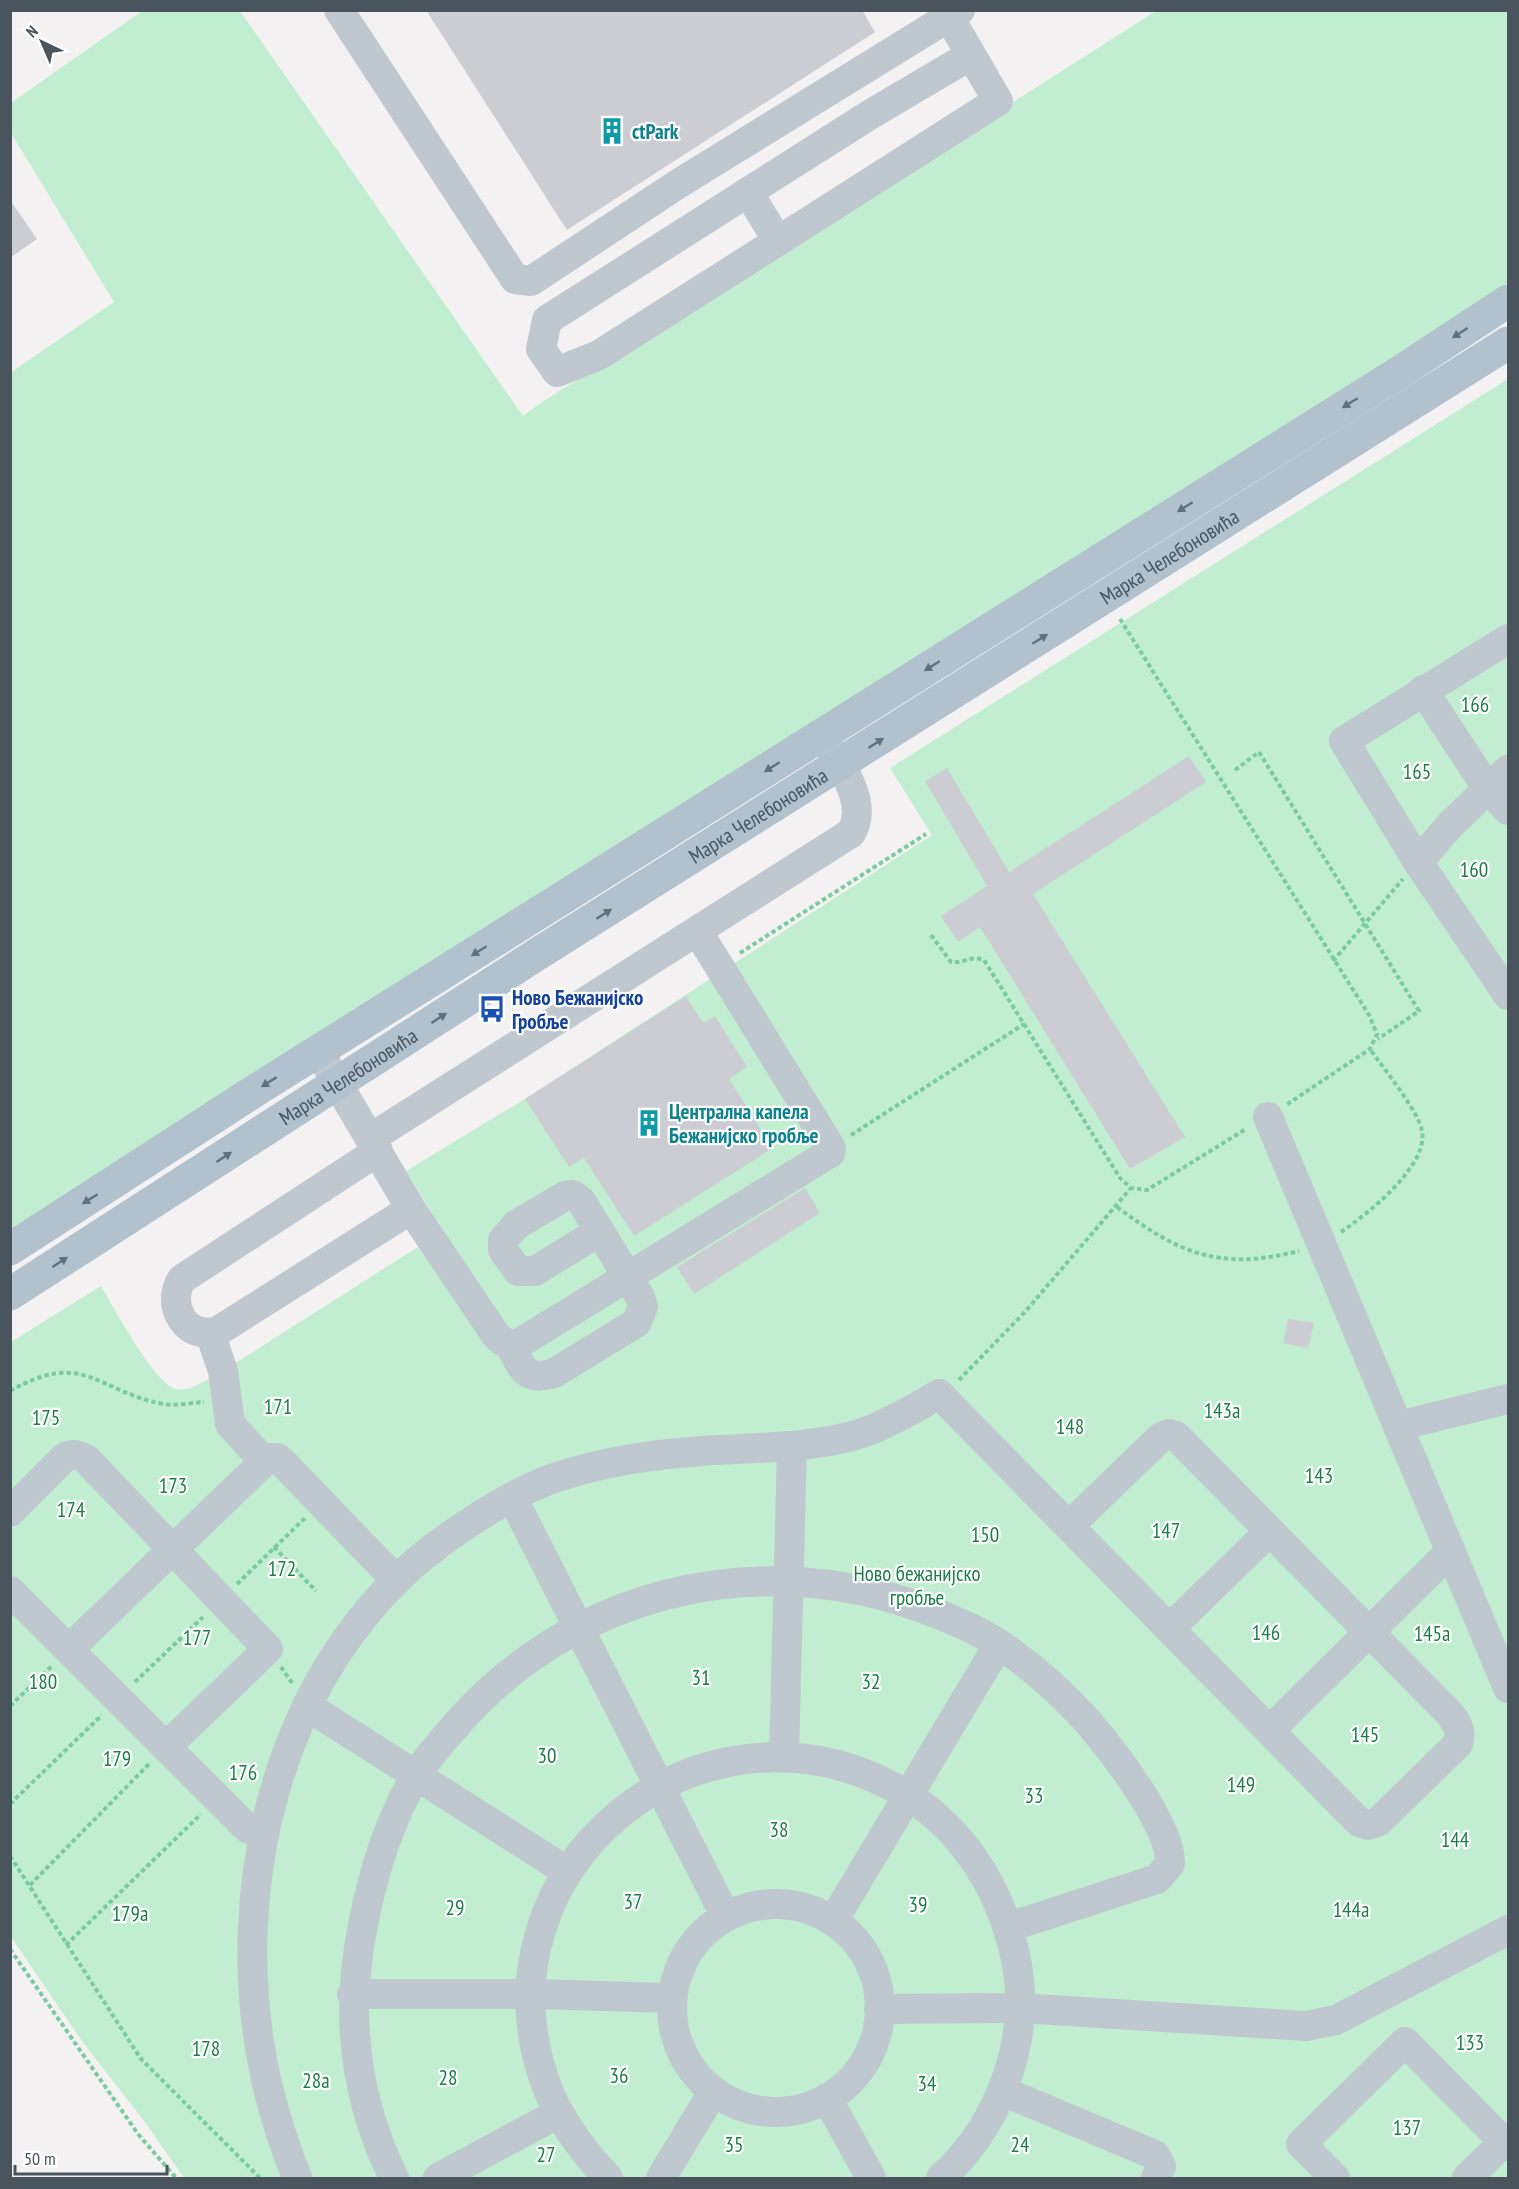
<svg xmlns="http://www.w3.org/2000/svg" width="1519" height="2189" font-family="'PT Sans Narrow',sans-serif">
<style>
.green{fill:#c1eed1}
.building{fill:#cbcdd3}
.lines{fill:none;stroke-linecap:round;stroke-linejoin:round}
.path{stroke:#7acba1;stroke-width:4;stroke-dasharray:4.5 3;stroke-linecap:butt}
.minor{stroke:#bfc8cf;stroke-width:30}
.major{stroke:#b1c1ce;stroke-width:33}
.oneway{fill:#636f79}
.labels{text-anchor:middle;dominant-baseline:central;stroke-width:4.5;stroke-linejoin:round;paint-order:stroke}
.culture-label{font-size:21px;font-weight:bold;fill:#0d838f;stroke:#fff;text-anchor:start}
.street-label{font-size:21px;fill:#49545d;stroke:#fff}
.park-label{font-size:21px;fill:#1b7e49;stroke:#fff}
.transit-label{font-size:21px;font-weight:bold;fill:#164399;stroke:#fff;text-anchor:start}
</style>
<rect width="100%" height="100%" fill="#f3f1f1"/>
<!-- green -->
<g class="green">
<path d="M142 11H240L523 416 539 404 1156 11H1508V283L319 1052 11 1242 10 373 114 302 11 133V103Z"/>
<path d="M1508 379V2178H184L145 2122 84 2044 11 1937V1342L101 1286C113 1306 155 1385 176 1389 192 1392 209 1378 223 1371L443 1231 406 1171 525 1099 932 835 890 768Z"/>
</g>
<!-- building -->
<g class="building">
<path d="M426 10H862L875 32 567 230Z"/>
<path d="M10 200 37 239 10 258Z"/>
<path d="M1189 756 1206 782 1033 894 1185 1137 1130 1169 980 927 958 942 941 916 987 886 925 781 947 768 1009 872Z"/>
<path d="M686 996 703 1023 715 1016 747 1067 729 1079 773 1148 634 1236 584 1158 569 1167 525 1099Z"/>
<path d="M805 1188 820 1213 694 1294 677 1267Z"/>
<path d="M1288 1319 1314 1323 1308 1348 1283 1343Z"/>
</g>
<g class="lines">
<!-- path -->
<g class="path">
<path d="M1120 619 1369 1015 1377 1034 1370 1049 1286 1105"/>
<path d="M1235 770 1259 752 1419 1011 1378 1039"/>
<path d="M931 935 951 962C963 964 970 955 984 960L1120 1178 1131 1188 1147 1190 1246 1129"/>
<path d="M740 953 926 834"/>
<path d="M1333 961 1403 879"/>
<path d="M851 1135 1024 1024"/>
<path d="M1117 1207C1180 1254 1220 1271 1299 1251"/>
<path d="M1341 1232C1366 1215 1429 1166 1422 1131 1418 1110 1383 1068 1370 1049"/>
<path d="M959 1380 1024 1313 1131 1188"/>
<path d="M10 1391C84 1349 96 1391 163 1404 176 1406 191 1403 204 1402"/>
<path d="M274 1547 316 1591"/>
<path d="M237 1584 305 1518"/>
<path d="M281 1667 292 1683"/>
<path d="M135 1682 203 1617"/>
<path d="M10 1706 53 1665"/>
<path d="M10 1804 102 1715"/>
<path d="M10 1856 141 2059 260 2178"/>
<path d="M30 1885 149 1764"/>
<path d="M66 1945 201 1814"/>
<path d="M10 1949 138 2134 176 2178"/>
</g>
<!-- minor -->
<g class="minor">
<path d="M339 10 515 279 531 281 678 184 960 10"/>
<path d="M945 10 949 17 998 101 599 355 557 372 541 349 547 320 871 114 971 55"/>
<path d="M748 192 778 241"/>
<path d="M1423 690 1487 788 1508 810"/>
<path d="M1508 770 1451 824 1418 862 1508 995"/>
<path d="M1418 862 1344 741 1508 639"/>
<path d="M319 1052 411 1209 218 1331C186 1341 165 1305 182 1279L378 1151"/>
<path d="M1268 1117 1508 1688"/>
<path d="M371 1138 851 833C870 802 838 762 822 736"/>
<path d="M411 1209 497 1337 510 1346 518 1344 830 1153 831 1148 698 932"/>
<path d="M210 1333 223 1371 230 1424 263 1460"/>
<path d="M510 1346C523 1368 525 1382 554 1373L636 1323 643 1307 640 1297 581 1201 573 1195 565 1196 516 1225 503 1240V1250L518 1271H535L600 1231"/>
<path d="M1398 1426 1508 1399"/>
<path d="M513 1499 726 1917"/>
<path d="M10 1512 63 1459C72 1453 77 1454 86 1459L268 1649 166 1747"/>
<path d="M10 1591 242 1823 249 1829 264 1832"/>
<path d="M1170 1628 1269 1532"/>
<path d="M69 1649 268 1458H277L282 1462 396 1580"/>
<path d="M307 1706 568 1872"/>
<path d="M1270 1730 1451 1551"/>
<path d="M784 1756 792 1447"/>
<circle cx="776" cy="2008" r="104"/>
<path d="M833 1921 999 1644"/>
<path d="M352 1994H531L672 1998"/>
<path d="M879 2009 1020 2008 1306 2026 1336 2020 1508 1930"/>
<path d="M1002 2091 1155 2155 1161 2166 1156 2178"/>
<path d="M827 2098 871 2178"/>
<path d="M297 2178C285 2147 275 2117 267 2084 222 1887 280 1651 454 1533 485 1512 521 1489 557 1477 603 1462 655 1454 703 1451 754 1447 806 1449 856 1435 885 1426 913 1410 939 1394L1359 1822 1368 1825 1378 1822 1458 1744C1462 1731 1458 1724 1449 1713L1176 1436 1169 1434 1161 1437 1069 1526"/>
<path d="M394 2178C354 2097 345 2013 363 1925 373 1873 388 1823 415 1777 427 1757 443 1740 458 1723 570 1595 748 1550 908 1603 940 1614 974 1627 1002 1646 1034 1668 1063 1694 1089 1723 1113 1751 1172 1827 1170 1864L1157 1879 1009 1927"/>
<path d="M438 2178 559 2113"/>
<path d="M608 2178C580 2148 556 2116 543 2076 475 1866 698 1685 891 1786 957 1820 999 1883 1015 1955 1033 2035 1001 2124 941 2178"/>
<path d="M661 2178 713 2092"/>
<path d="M1335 2178 1301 2144 1405 2042 1508 2146"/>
<path d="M1467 2178 1508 2138"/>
</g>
<!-- major -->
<g class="major">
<path d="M10 1249 253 1092 1400 372 1508 301"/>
<path id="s1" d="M10 1294 536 955 1508 343"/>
</g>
</g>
<!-- one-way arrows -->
<defs><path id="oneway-solid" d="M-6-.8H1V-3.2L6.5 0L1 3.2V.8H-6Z" transform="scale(1.5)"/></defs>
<g class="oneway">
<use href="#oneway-solid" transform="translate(1460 333) rotate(147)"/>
<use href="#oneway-solid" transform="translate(1350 403) rotate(148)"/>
<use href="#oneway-solid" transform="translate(1185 507) rotate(148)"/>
<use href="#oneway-solid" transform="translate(1040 639) rotate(-32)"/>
<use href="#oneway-solid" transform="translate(932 666) rotate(148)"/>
<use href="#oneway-solid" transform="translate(876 743) rotate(-33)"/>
<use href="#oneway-solid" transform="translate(772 767) rotate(148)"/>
<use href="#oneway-solid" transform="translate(604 914) rotate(-32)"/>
<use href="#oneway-solid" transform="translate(479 951) rotate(148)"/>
<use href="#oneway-solid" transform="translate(439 1018) rotate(-33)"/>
<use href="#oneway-solid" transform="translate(269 1082) rotate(148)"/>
<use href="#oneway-solid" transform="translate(224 1157) rotate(-33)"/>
<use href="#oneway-solid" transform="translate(90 1199) rotate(148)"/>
<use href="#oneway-solid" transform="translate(60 1262) rotate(-33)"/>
</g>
<!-- icons -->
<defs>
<symbol id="building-bare" viewBox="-9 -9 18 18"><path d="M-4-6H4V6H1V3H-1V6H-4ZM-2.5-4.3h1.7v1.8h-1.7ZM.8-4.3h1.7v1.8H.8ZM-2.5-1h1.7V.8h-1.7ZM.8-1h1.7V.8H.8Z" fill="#0f9aa8" stroke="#fff" stroke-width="2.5" paint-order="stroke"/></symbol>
<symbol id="bus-bare" viewBox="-9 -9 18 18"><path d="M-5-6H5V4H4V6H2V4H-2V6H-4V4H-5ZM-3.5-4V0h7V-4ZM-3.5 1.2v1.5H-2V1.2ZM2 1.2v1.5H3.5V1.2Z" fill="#1a4fb4" stroke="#fff" stroke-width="2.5" paint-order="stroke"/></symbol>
</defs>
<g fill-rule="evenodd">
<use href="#building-bare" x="593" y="112" width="38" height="38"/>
<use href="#bus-bare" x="473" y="990" width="38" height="38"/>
<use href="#building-bare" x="630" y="1104" width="38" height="38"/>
</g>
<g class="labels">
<!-- culture labels -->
<g class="culture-label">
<text x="632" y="131">ctPark</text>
<text x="669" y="1111">Централна капела<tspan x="669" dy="24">Бежанијско гробље</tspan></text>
</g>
<!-- street labels -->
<g class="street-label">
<text stroke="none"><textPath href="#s1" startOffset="1374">Марка Челебоновића</textPath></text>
<text stroke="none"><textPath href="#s1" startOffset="888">Марка Челебоновића</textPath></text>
<text stroke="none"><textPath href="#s1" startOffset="402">Марка Челебоновића</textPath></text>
</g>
<!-- park labels -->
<g class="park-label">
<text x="1475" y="704">166</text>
<text x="1417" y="771">165</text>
<text x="1474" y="869">160</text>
<text x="278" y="1406">171</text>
<text x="1222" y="1410">143a</text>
<text x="46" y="1417">175</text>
<text x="1070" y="1426">148</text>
<text x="1319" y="1475">143</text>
<text x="173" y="1485">173</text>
<text x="71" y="1509">174</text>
<text x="1166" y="1530">147</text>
<text x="985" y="1534">150</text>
<text x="282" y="1568">172</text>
<text x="917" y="1573">Ново бежанијско<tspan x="917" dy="24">гробље</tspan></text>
<text x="1266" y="1632">146</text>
<text x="1432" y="1633">145a</text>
<text x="197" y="1637">177</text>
<text x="701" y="1677">31</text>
<text x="43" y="1681">180</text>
<text x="871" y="1681">32</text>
<text x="1365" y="1734">145</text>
<text x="547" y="1755">30</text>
<text x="117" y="1758">179</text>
<text x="243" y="1772">176</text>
<text x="1241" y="1784">149</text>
<text x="1034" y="1795">33</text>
<text x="779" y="1829">38</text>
<text x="1455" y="1839">144</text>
<text x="633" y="1901">37</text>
<text x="918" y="1904">39</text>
<text x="455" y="1907">29</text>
<text x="1351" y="1909">144a</text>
<text x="130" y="1913">179a</text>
<text x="1470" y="2042">133</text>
<text x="206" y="2048">178</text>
<text x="619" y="2075">36</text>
<text x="448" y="2077">28</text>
<text x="316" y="2080">28a</text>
<text x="927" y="2083">34</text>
<text x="1407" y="2127">137</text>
<text x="734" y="2144">35</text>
<text x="1020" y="2144">24</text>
<text x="546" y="2154">27</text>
</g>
<!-- transit labels -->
<g class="transit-label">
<text x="512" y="997">Ново Бежанијско<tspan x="512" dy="24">Гробље</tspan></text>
</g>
</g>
<!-- border -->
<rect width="1519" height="2189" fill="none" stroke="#49545d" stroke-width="24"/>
<!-- north arrow -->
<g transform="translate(42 42) rotate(316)" stroke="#ffffff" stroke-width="4.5" paint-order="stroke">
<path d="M0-4.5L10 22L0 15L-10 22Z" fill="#49545d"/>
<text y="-9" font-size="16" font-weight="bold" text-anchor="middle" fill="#49545d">N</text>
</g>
<!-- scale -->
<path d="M15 2165v9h152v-9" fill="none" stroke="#49545d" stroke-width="3"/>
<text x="24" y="2165" font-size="18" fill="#49545d" stroke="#ffffff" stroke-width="4.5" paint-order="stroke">50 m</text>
</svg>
